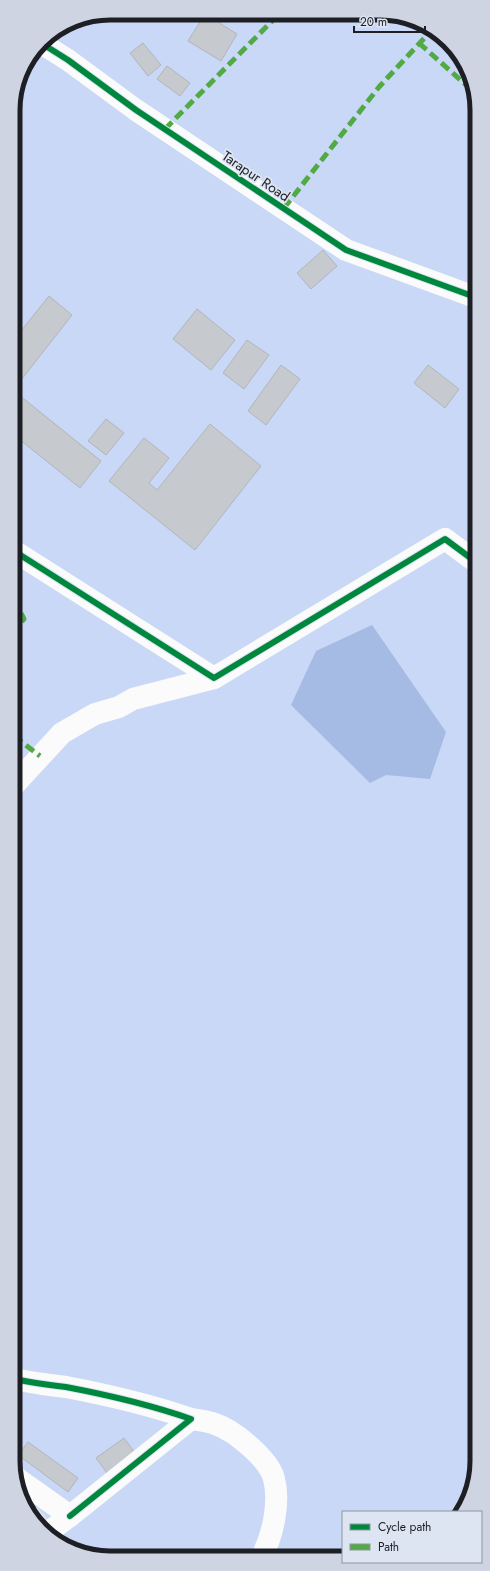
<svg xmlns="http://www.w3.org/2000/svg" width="490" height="1571" font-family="Jost,sans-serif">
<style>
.green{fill:#c8d8f6}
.water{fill:#a5bbe3}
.building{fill:#c6cacf;stroke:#b2b5ba}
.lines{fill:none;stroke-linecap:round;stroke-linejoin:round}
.minor{stroke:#fbfbfc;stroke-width:22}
.quiet{stroke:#52aa44;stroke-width:5;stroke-dasharray:10 5;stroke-linecap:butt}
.cycleway-casing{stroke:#dde4f2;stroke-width:8}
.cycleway{stroke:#00873e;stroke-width:6}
.labels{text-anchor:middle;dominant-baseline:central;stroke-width:3.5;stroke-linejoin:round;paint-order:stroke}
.street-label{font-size:14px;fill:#1d1f24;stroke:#dde4f2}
.rim{fill:none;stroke:#1d1f24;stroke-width:5}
</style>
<rect width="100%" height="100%" fill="#e2e5ed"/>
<!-- green -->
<path class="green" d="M110 13 399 15 449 42 475 91 477 1467 470 1498 461 1512H343V1556H91L73 1547 19 1488 15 1480 13 104 20 73 42 41 73 20Z"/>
<!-- water -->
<path class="water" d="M372 625 446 732 430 779 386 775 370 783 291 705 316 651Z"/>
<!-- building -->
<g class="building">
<path d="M205 14 237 34 221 61 188 41Z"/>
<path d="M143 43 161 65 148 76 130 53Z"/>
<path d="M167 66 190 83 180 96 157 79Z"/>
<path d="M323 250 337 266 311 289 297 273Z"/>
<path d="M49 296 72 315 14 389 13 341Z"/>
<path d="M197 309 235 340 211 370 173 339Z"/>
<path d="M247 340 269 355 244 389 223 373Z"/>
<path d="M281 365 300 379 266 425 248 411Z"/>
<path d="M428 365 459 389 445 408 414 383Z"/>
<path d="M14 391 101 461 80 488 14 435Z"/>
<path d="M106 419 124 433 106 455 88 441Z"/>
<path d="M210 424 261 466 195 550 109 481 144 438 169 458 149 483 157 490Z"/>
<path d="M124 1438 138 1457 110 1477 96 1458Z"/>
<path d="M28 1442 78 1478 68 1492 18 1455Z"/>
<path d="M17 1484 40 1500 32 1512Z"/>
</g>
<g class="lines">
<!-- minor -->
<g class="minor">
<path d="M41 43 68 60 136 110 346 250 475 297"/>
<path d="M14 551 214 678 445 539 476 562"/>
<path d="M14 785 62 733 95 714 119 707 133 699 214 678"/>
<path d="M15 1379C32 1383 49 1385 66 1387 108 1395 151 1405 191 1419L70 1516"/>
<path d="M191 1419C199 1420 208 1421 215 1424 234 1430 270 1460 274 1479 280 1502 273 1535 262 1556"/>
<path d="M15 1477 70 1516 47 1533"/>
</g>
<!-- quiet -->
<g class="quiet">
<path d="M419 43 475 93"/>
<path d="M165 129 279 14"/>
<path d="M284 208 379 87 430 32"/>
<path d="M14 600 24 619 14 630"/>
<path d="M14 736 40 756"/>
</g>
<defs>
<g id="cycleway">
<path d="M41 43 68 60 136 110 346 250 475 297"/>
<path d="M14 551 214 678 445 539 476 562"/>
<path d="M15 1379C32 1383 49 1385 66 1387 108 1395 151 1405 191 1419L70 1516"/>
</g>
</defs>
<!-- cycleway casing -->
<use href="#cycleway" class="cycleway-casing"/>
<!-- cycleway -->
<use href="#cycleway" class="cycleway"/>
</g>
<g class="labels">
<!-- street labels -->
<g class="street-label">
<text transform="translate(256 176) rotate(34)">Tarapur Road</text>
</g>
</g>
<!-- crop -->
<path d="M0 0H490V1571H0ZM110 20H380A90 90 0 0 1 470 110V1461A90 90 0 0 1 380 1551H110A90 90 0 0 1 20 1461V110A90 90 0 0 1 110 20Z" fill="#ced4e2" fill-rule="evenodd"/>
<path class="rim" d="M110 20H380A90 90 0 0 1 470 110V1461A90 90 0 0 1 380 1551H110A90 90 0 0 1 20 1461V110A90 90 0 0 1 110 20Z"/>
<!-- legend -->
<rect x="342" y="1511" width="140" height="52" fill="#dde4f2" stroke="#9095a0"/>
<rect x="350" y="1524" width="20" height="6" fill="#00873e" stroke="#9095a0"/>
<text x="378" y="1531" font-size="12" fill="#1d1f24">Cycle path</text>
<rect x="350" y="1544" width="20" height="6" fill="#52aa44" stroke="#9095a0"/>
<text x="378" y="1551" font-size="12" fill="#1d1f24">Path</text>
<!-- scale -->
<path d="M354 26v6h71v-6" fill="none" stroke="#1d1f24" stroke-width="2"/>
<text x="360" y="26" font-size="12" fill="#1d1f24" stroke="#dde4f2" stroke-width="3" paint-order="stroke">20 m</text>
</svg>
